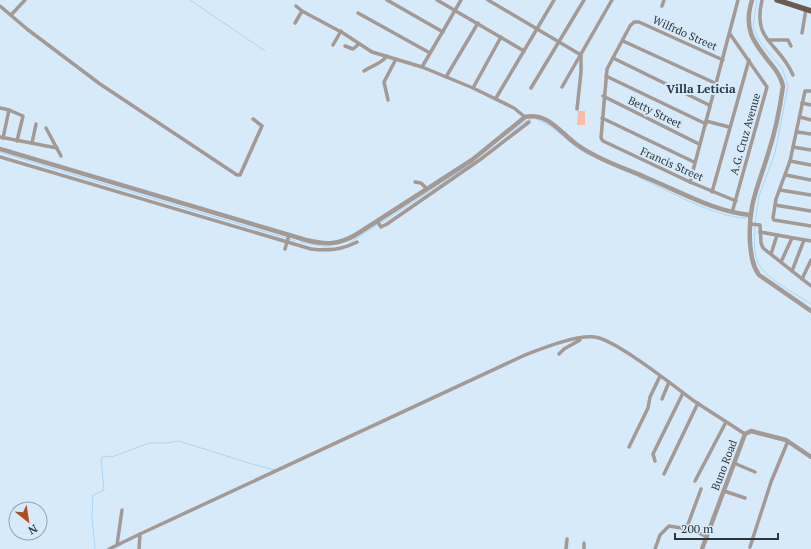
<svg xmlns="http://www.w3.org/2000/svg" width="811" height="549" font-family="'PT Serif',serif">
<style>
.green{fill:#fabda4}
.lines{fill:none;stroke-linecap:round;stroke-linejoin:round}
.stream{stroke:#a8d6f8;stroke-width:1}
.minor{stroke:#a39995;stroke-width:3.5}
.tertiary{stroke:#a39995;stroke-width:4.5}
.primary{stroke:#6b5a52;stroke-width:5.5}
.labels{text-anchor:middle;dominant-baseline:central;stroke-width:4;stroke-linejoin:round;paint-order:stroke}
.street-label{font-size:11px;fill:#2d353b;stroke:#d7eafa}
.neighbourhood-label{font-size:12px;font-weight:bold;fill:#273743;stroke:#d7eafa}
</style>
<rect width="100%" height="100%" fill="#d7eafa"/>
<!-- green -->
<path class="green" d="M578 111H585V125H577Z"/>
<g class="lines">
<!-- stream -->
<g class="stream">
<path d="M190 0 265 51"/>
<path d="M536 119C557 126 571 147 591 156"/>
<path d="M496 146 524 122 531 119"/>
<path d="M0 152 58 170"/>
<path d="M61 171 286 238"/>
<path d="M638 177C668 190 715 218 747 218"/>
<path d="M381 223 466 167"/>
<path d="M755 223 759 196 775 153 788 86 783 70 760 42 753 27 757 0"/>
<path d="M755 226C755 237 753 249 757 260 763 278 795 293 811 304"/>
<path d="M289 239 296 241"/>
<path d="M300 242 333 248"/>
<path d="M349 243 377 225"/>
<path d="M95 549 92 517 93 495 104 490 101 458 106 456 112 457 149 443H167L179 441 252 464 275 470"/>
</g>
<!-- minor -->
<g class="minor">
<path d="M387 0 443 32"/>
<path d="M437 0 524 51"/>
<path d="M488 0 581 55V72L577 109"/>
<path d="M762 0C752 42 779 42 793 75"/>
<path d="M0 6 27 29 100 84 237 175H240L262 126 253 119"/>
<path d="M296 6 302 11 343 33 372 52 422 67 473 88 514 108 525 117"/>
<path d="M662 6 664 0"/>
<path d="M358 13 430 53"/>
<path d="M11 15 25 0"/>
<path d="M295 23 302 11"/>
<path d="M802 33 806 9"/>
<path d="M730 34 767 87 733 209"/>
<path d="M768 40H788L791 46"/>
<path d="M623 41 717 84"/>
<path d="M333 45 341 31"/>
<path d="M345 46 353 49 359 44"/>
<path d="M613 58 709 105"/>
<path d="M723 60 639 22H634L630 26 607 69 601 138 603 141 690 182 736 201"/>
<path d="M422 67 461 0"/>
<path d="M364 71C373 65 381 64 387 56"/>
<path d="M606 76 706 124"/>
<path d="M446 77 478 23"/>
<path d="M562 87 612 0"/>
<path d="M473 88 501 37"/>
<path d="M531 88 584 0"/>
<path d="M811 91H805L790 161 776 199 773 218 774 220 811 226"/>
<path d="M603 96 699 144"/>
<path d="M496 98 554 0"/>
<path d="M388 100 384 82 396 59"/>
<path d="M802 103 811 105"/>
<path d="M0 108 9 110 3 138"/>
<path d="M9 110 23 116 17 141"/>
<path d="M800 117 811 120"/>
<path d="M602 118 694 162"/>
<path d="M706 121 729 127"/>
<path d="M46 128 61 156"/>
<path d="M797 132 811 134"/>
<path d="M0 137 57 148"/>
<path d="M32 143 36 124"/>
<path d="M793 147 811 150"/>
<path d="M0 157 311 249C329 251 341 250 357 242"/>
<path d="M790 161 811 165"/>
<path d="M786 175 811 180"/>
<path d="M415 182 421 183 427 189"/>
<path d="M690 182 738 0"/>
<path d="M780 190 811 195"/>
<path d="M712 192 749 60"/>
<path d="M775 205 811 211"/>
<path d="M377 221 381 227 387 224 481 159 529 122"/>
<path d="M750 224 760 225 761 243 763 248 811 286"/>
<path d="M760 232 811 241"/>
<path d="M285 249 289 235"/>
<path d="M771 254 777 235"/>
<path d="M781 262 792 238"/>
<path d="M792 271 804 240"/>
<path d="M802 279 811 260"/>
<path d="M559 354 564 349 580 340"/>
<path d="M662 399 669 382"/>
<path d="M629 447 648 408 650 397 660 376"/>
<path d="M655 461 653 454 683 393"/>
<path d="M734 463 755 472"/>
<path d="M664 474 698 403"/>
<path d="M695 481 726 422"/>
<path d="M701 489 687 527 707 537"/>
<path d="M724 491 745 498"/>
<path d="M117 545 122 510"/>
<path d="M750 547 771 482 788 441"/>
<path d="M109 549 140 534"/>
<path d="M139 549 140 534 525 355C543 348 575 335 595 337 616 340 674 386 694 401 711 412 728 423 745 434"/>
<path d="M566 549 567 539"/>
<path d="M584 549V543"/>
<path d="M655 549 660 535 669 526 688 529"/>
</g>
<!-- tertiary -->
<g class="tertiary">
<path d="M752 0C743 29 753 42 771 64 777 71 781 77 783 86 780 108 775 133 768 154 757 190 748 204 750 243 751 254 752 265 759 275L811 311"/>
<path d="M0 149 306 240C326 245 339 245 357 234L472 160 525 117C547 112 560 132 576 144 597 159 624 168 647 178 681 192 713 211 750 215"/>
<path d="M702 549 745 434 751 431 786 440 811 457"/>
</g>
<!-- primary -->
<path class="primary" d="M777 0 811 11"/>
</g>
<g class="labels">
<!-- street labels -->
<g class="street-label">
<text transform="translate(685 33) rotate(24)">Wilfrdo Street</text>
<text transform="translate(655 112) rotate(26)">Betty Street</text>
<text transform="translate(745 134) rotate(-74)">A.G. Cruz Avenue</text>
<text transform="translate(672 164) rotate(24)">Francis Street</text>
<text transform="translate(724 465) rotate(-69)">Buno Road</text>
</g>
<!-- neighbourhood labels -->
<g class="neighbourhood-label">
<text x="701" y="88">Villa Leticia</text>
</g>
</g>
<!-- north arrow -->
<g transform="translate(28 521) rotate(150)"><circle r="19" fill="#d7eafa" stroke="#93a2ae"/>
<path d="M0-3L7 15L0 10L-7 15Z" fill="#b14d1a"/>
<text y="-6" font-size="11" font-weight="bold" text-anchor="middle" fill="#2d353b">N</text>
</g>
<!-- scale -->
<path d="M675 533v6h103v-6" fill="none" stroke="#2d353b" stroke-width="2"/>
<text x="681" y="533" font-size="12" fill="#2d353b" stroke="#d7eafa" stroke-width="3" paint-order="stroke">200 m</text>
</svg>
